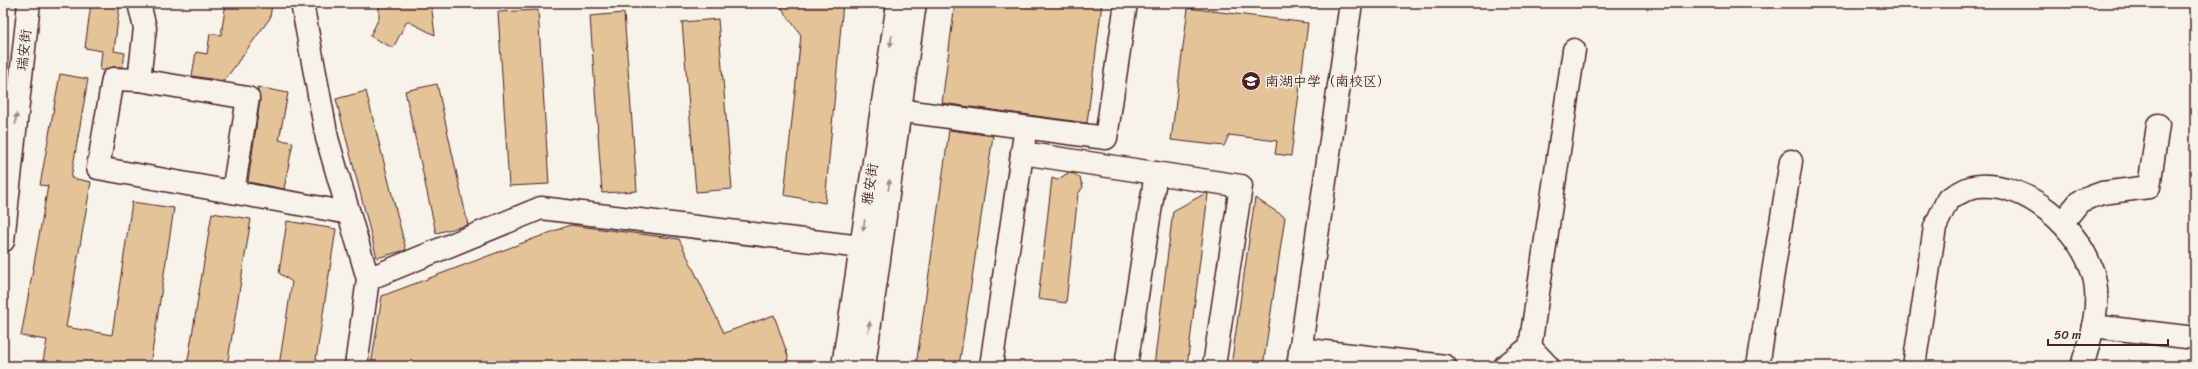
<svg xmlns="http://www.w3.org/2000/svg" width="2198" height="369" font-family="Sriracha,'LXGW WenKai TC',sans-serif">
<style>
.building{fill:#e3c496;stroke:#4a1f2b}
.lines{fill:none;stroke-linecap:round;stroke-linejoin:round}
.minor-casing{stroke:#4a1f2b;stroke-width:25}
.major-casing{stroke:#4a1f2b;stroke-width:25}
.minor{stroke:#f7f3e8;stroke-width:22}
.major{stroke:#f7f3e8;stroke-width:22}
.oneway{fill:#a0898a}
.labels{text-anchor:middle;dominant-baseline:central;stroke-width:3;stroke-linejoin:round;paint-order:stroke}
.street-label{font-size:14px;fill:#4a1f2b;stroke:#f7f3e8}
.poi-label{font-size:14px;fill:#4a1f2b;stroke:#f7f3e8;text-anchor:start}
</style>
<rect width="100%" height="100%" fill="#f7f3e8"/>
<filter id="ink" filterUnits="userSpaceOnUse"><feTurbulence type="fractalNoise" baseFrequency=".025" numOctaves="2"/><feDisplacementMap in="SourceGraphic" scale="8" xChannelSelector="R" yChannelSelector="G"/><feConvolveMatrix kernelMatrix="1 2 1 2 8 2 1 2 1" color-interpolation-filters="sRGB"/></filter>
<g filter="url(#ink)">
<!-- building -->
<g class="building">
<path d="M91 3H120L114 51 125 53 123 67H113L104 71 100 70 102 51 85 48Z"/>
<path d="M226 3H272L270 18 224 81 192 76 196 52 207 54 210 34 221 35Z"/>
<path d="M379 3H431L435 35 407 21 393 48 370 36 379 18Z"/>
<path d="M778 3H843L825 203 784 195 801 35Z"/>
<path d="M955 3H1102L1087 123 942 103Z"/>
<path d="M1188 8 1308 23 1291 156 1275 154 1277 141 1229 135 1224 146 1171 140Z"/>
<path d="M538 10 549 184 509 186 498 12Z"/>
<path d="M624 13 637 191 602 193 590 16Z"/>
<path d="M718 19 732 189 696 192 682 22Z"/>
<path d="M60 74 88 79 71 178 91 182 66 327 112 335 132 202 174 208 150 366H42L47 340 21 336 48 186 40 185Z"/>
<path d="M437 84 468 225 436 233 405 91Z"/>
<path d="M257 87 288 93 279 140 293 142 284 189 248 182 260 100Z"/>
<path d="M366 91 406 250 377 258 336 99Z"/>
<path d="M949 130 993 136 959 366H916Z"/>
<path d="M1068 173 1075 174 1080 178 1083 187 1078 194 1066 303 1038 299 1052 178 1057 180Z"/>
<path d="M1206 193 1208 194 1187 366H1154L1173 211Z"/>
<path d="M1255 198 1285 217 1263 366H1231Z"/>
<path d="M212 213 251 219 227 366H187Z"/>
<path d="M287 221 336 229 315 366H279L292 282 279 273Z"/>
<path d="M570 225 679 239 724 333 774 315 788 356 787 366H371L382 296Z"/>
</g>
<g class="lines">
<defs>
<g id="minor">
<path d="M139 3 145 28 139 80 113 79 98 168 349 213"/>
<path d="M302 3 327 138 368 279 356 366"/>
<path d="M139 80 248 98 233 192"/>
<path d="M882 108 1106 138 1126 3"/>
<path d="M1022 153 1241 186 1214 366"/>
<path d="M2062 223 2080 201 2102 193 2149 187 2158 125"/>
<path d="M368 279 541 208 861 247"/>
<path d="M2093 326 2195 338"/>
<path d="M1530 347 1548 366"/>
<path d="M1300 349 1445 366"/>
<path d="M991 366 1024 140"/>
<path d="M1126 366 1156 173"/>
<path d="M1298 366 1351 3"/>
<path d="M1505 366 1530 347 1574 50"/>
<path d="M1758 366 1791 161"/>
<path d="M1914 366 1935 227 1948 199C1957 195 1969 186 1979 186 2028 183 2078 227 2093 273 2102 303 2091 337 2082 366"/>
</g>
<g id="major">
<path d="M3 241 29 3"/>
<path d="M843 366 898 3"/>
<path d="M864 366 915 3"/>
</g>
</defs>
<!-- minor casing -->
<use href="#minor" class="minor-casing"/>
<!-- major casing -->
<use href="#major" class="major-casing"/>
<!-- minor -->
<use href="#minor" class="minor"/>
<!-- major -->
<use href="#major" class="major"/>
</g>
<!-- one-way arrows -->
<defs><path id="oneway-solid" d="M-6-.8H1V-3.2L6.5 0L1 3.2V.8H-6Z"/></defs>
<g class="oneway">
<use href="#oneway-solid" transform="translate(891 41) rotate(99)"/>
<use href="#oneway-solid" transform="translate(16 119) rotate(-84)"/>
<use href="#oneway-solid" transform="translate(889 185) rotate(-82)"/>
<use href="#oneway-solid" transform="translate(864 225) rotate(98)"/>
<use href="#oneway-solid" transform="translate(869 327) rotate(-82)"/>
</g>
</g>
<!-- icons -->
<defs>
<symbol id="school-disc" viewBox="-11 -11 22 22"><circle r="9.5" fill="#4a1f2b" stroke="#f7f3e8"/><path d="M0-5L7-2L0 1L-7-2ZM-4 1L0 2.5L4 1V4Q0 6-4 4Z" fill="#fff"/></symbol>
</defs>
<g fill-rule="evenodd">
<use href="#school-disc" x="1240" y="70" width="22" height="22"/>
</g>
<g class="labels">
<!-- street labels -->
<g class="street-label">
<text transform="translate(24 50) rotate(-84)">瑞安街</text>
<text transform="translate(870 184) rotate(-82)">雅安街</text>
</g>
<!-- poi labels -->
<g class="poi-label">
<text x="1265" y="81">南湖中学（南校区）</text>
</g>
</g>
<!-- margin -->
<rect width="2198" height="369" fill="none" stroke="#f7f3e8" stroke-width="16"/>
<rect x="8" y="8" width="2182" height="353" fill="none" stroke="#4a1f2b" stroke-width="1.5" filter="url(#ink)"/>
<!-- scale -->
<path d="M2048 339v6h120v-6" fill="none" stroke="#4a1f2b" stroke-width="2"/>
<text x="2054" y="339" font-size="12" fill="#4a1f2b" stroke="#f7f3e8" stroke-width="3" paint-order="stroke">50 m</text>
</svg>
